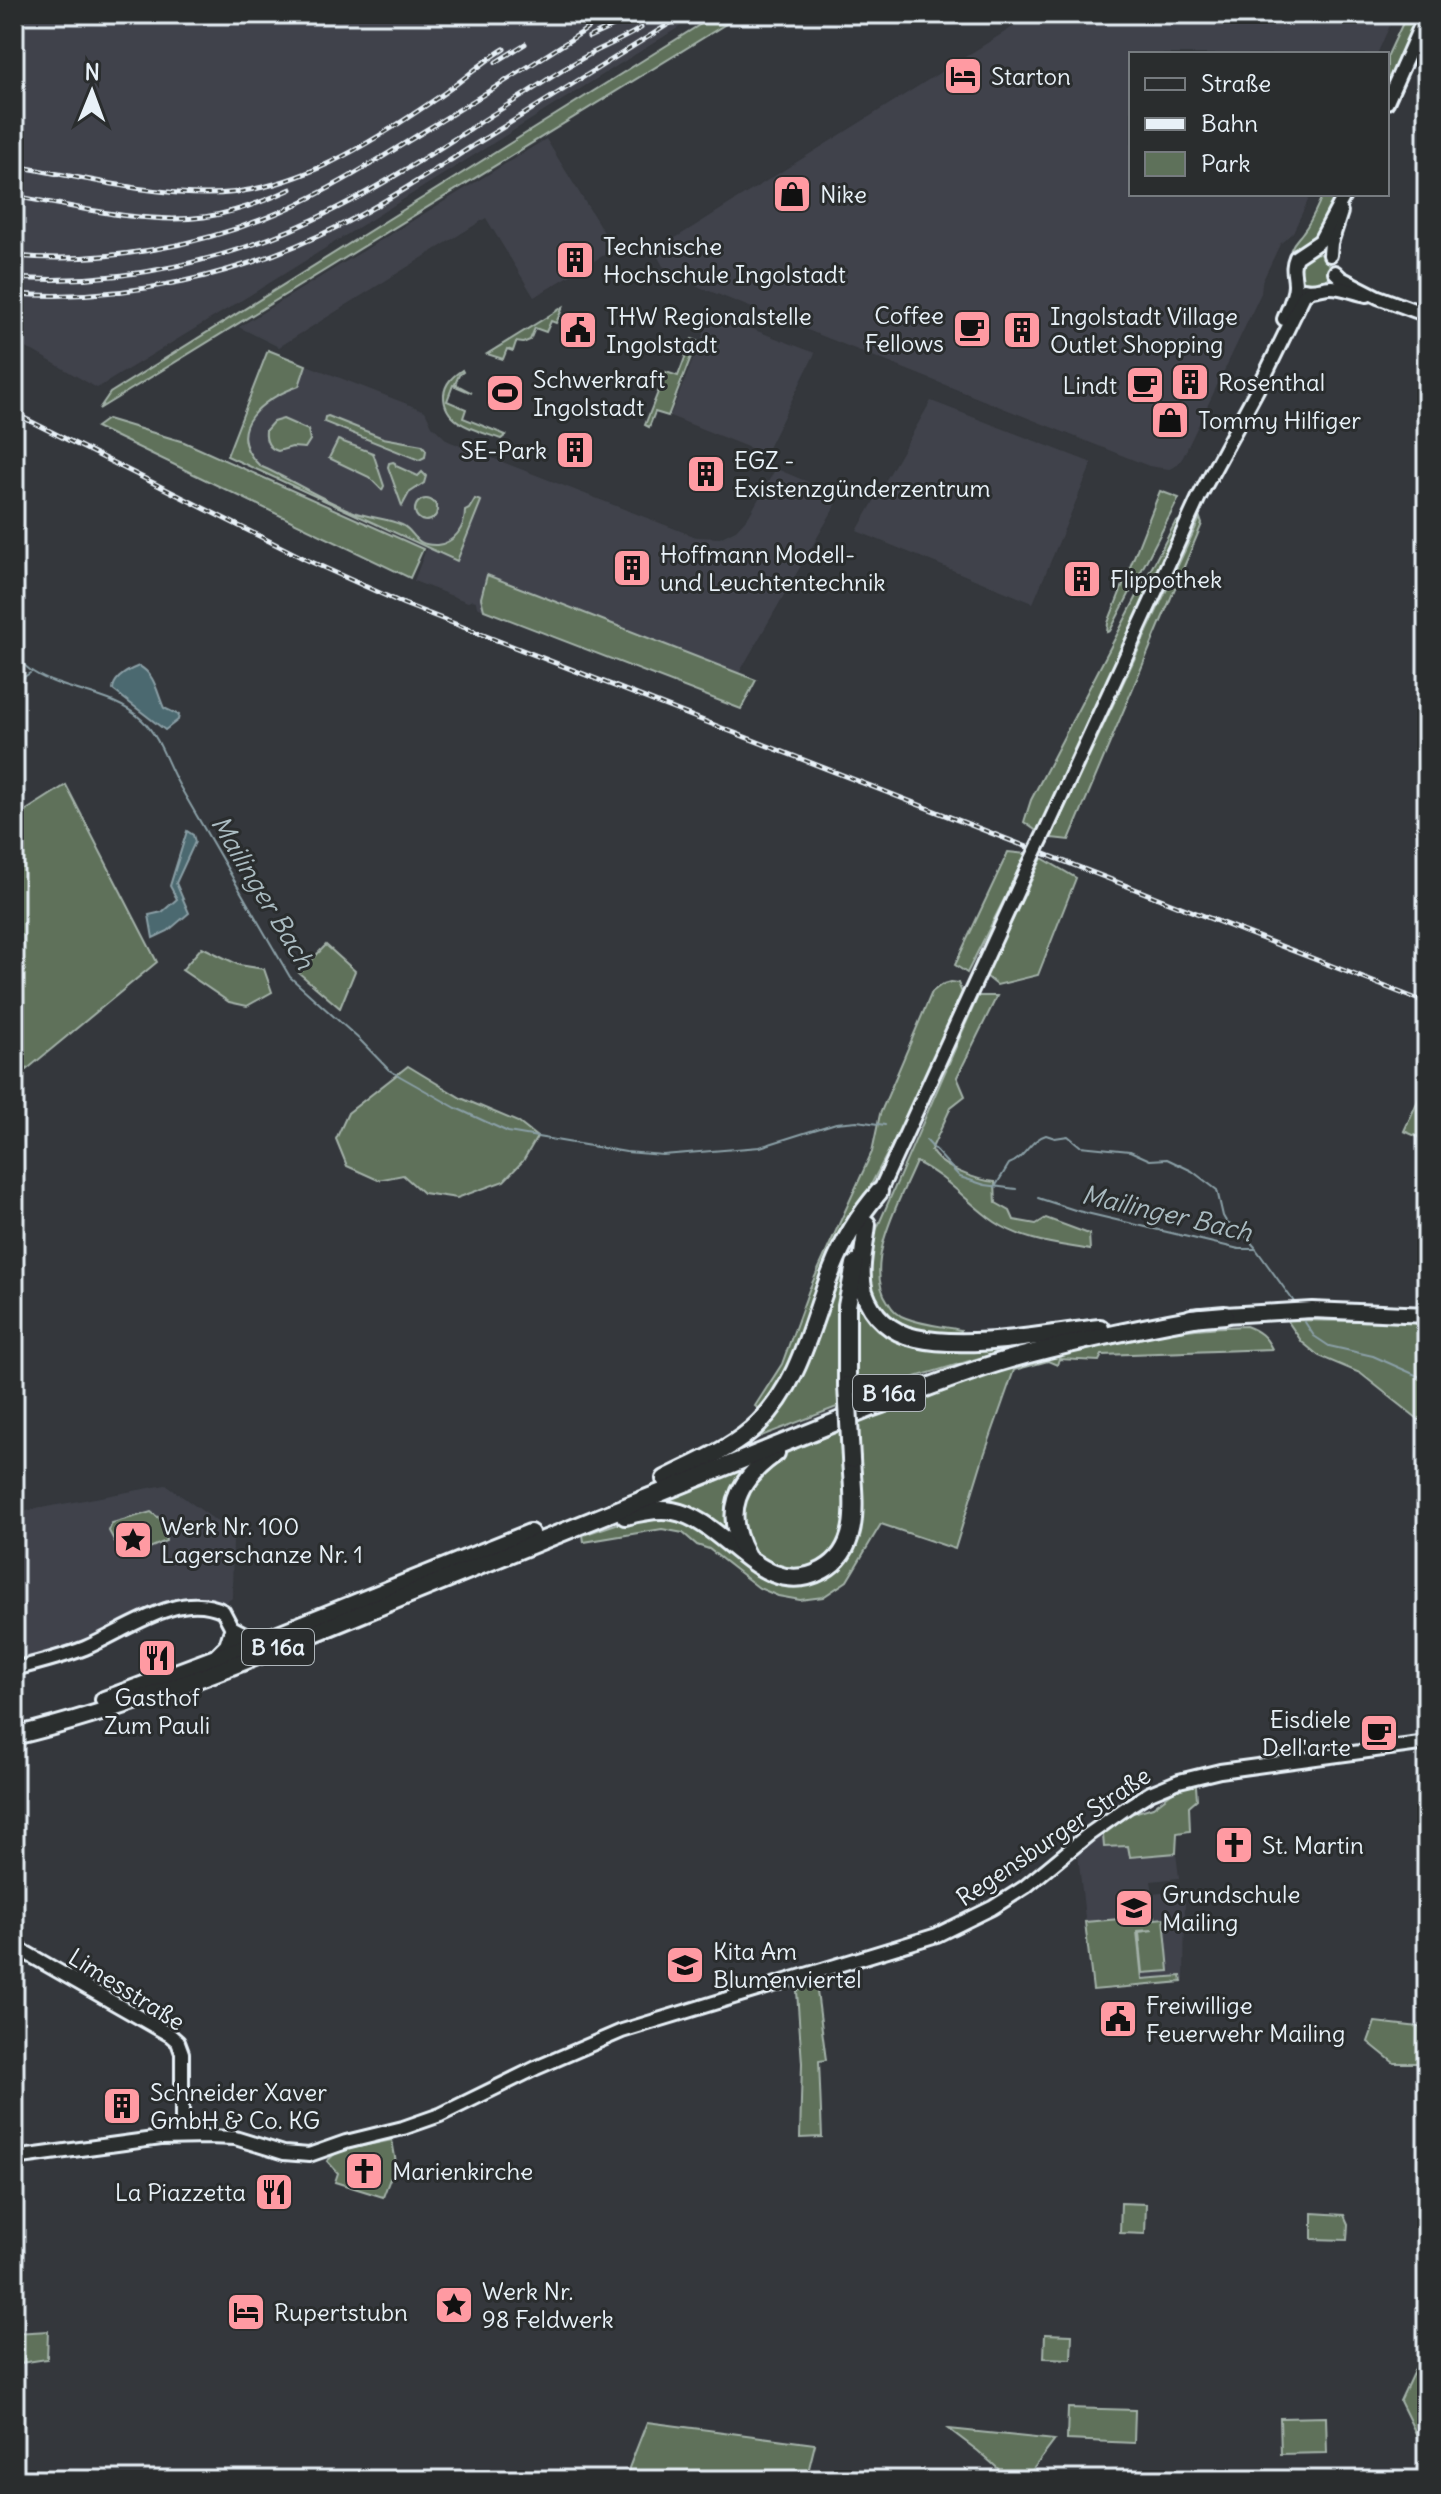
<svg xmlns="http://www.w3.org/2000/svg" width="1441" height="2494" font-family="Delius,sans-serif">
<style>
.built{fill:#41434c}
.green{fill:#5e715a;stroke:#a3b1a9;stroke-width:2}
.water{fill:#4c696f;stroke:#8a9fa6;stroke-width:2}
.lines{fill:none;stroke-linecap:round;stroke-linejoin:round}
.stream{stroke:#8a9fa6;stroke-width:2}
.secondary-casing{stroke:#e8f1f8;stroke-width:18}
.primary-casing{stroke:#e8f1f8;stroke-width:20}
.highway-casing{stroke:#e8f1f8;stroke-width:22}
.secondary{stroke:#2a2d2e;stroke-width:12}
.primary{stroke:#2a2d2e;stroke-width:14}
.highway{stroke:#2a2d2e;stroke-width:16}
.rail-casing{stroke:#e8f1f8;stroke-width:5}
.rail{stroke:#2a2d2e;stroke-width:2;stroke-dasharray:6;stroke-linecap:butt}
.secondary-bridge-casing{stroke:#e8f1f8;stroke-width:18;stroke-linecap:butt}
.highway-bridge-casing{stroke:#e8f1f8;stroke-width:22;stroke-linecap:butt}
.secondary-bridge{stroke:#2a2d2e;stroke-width:12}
.highway-bridge{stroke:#2a2d2e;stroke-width:16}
.labels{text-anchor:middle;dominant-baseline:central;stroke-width:6;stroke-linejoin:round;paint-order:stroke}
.shield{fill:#2a2d2e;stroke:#afb6bb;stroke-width:2}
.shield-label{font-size:22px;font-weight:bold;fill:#e8f1f8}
.poi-label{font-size:24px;fill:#e8f1f8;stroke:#2a2d2e;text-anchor:start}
.street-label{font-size:24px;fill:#e8f1f8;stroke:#2a2d2e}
.water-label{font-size:26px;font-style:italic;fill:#aabbc1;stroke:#2a2d2e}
</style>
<rect width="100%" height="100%" fill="#34373c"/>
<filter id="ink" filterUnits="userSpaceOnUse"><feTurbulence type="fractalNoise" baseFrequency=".0125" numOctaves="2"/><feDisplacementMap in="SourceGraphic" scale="16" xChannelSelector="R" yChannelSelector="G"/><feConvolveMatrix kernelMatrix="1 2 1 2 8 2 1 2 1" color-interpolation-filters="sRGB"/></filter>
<g filter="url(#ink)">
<!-- built -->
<g class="built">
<path d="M14 14H700L255 292 97 388 33 351 14 344Z"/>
<path d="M1034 14H1395L1377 54H1131V194H1311L1293 232 1280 244 1262 282 1261 293 1183 457 1177 465 1169 469 1149 466 702 288 675 275 663 266 657 255 661 247Z"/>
<path d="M546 139 614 249 534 297 486 218 279 347 239 327Z"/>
<path d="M712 314 815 353 765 454 670 416Z"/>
<path d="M268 350 425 411 432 426 448 441 696 537 720 538 736 530 749 516 775 470H779L841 496 739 673 488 576 484 610 477 607 476 601 472 600 468 602 414 581 427 547 227 456Z"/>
<path d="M931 401 1092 463 1033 603 857 531Z"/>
<path d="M166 1485 233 1533 232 1598 224 1604 194 1600 85 1644 14 1664V1513Z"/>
<path d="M1103 1835 1104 1847 1129 1846 1131 1857 1176 1853 1179 1878 1151 1881 1153 1894 1185 1890 1184 1983 1093 1990 1078 1854Z"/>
</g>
<!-- green -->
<g class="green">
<path d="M717 14H742L99 409 110 393Z"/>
<path d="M1407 14H1417L1415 23 1387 86V57Z"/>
<path d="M1323 194H1339L1315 241 1291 249C1294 241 1298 239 1303 232 1312 221 1317 207 1323 194Z"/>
<circle cx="1314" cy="269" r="16"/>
<path d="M563 307 556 323 551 321 546 332 535 328 530 340 523 343 516 342 513 351 507 349 503 359 487 354Z"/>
<path d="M692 339 697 341 668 416 655 412 649 427 645 425 666 372 678 376Z"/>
<path d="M268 350 306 365 299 386C265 398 220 428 260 466 292 480 322 500 354 512 369 518 387 518 402 525 416 532 413 546 437 545 455 543 465 527 465 511L469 509 475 499 481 501 457 561 227 456Z"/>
<path d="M462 370 463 372 459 375 455 384 472 393 453 385 447 401 466 409 463 418 506 435 501 439C480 431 443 425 444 395 445 383 453 376 462 370Z"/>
<path d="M328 416 383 438 422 445 426 450 425 457 419 460 324 422 325 417Z"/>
<path d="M107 419 184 442 423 549 410 578 96 427Z"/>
<path d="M283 419 308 430 310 440 305 448 292 447 278 451C268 448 265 440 266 430L273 422Z"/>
<path d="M338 440 373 453 384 486 382 490 369 477 329 458Z"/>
<path d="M393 462 395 463 396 466 418 476 422 472 426 476 424 483 409 493 402 506 388 467 389 463Z"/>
<path d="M1160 491 1179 498 1110 631 1107 632 1108 623Z"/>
<circle cx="426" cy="510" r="11"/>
<path d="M1200 518 1202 524 1069 840 1051 838Z"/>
<path d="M1182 519 1038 832 1024 822 1031 800 1175 523Z"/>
<path d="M487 575 756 680 741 709 484 610 481 598Z"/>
<path d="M66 785 157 962 14 1080V818Z"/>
<path d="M1008 852 1027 854 967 973 955 965Z"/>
<path d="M1042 858 1076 878 1038 975 997 985 986 976Z"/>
<path d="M326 945 355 971 340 1008 299 973Z"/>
<path d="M202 947 239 965 264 969 272 992 247 1006 229 1002 182 970Z"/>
<path d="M951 982 958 983 962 993 902 1126 837 1249 795 1362 776 1393 760 1410 755 1406 782 1364 809 1290 872 1152 880 1114 932 992 941 985Z"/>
<path d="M978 996H997L957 1077 965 1096 951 1107 931 1150C939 1167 976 1180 995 1182L996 1203 1010 1211 1014 1220 1036 1224 1046 1218 1089 1234 1090 1250C1057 1244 1023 1241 995 1222 968 1203 946 1176 916 1162 900 1200 862 1265 888 1302 892 1309 899 1316 906 1318 923 1325 943 1326 961 1330L960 1337 912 1331 877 1310 865 1269 871 1242Z"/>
<path d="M408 1066 461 1098 518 1122 537 1137 523 1161 504 1181 457 1198 423 1193 403 1175 378 1180 347 1166 336 1139 348 1113Z"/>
<path d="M1427 1081V1141L1404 1131Z"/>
<path d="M853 1241 847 1264 842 1405 746 1442C772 1410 801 1379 817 1340 830 1307 836 1273 853 1241Z"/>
<path d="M857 1278 903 1338H1046L855 1395 853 1299Z"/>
<path d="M1287 1320 1427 1322V1426L1360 1373 1319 1356 1302 1342Z"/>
<path d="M1246 1326C1259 1331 1266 1336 1272 1349L1102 1355 1099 1361 1059 1359 1057 1365 1048 1361 1014 1370 982 1461 955 1549 881 1524 847 1581 823 1597 800 1600 778 1596 759 1588 709 1549 697 1545 683 1533 662 1529 584 1542 583 1535 625 1521 669 1515 704 1530 748 1568 770 1581 789 1585H810L829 1577 841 1565 856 1421C908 1403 959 1380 1012 1365 1088 1343 1166 1328 1246 1326Z"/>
<path d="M843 1426C844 1450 852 1517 843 1538 825 1583 753 1579 742 1534 739 1523 741 1509 741 1497L772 1460Z"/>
<path d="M756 1460 733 1538 644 1506Z"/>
<path d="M151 1512 163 1521 166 1541 124 1559 109 1531 112 1523Z"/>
<path d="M1191 1784 1196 1786 1197 1799 1189 1806 1190 1831 1177 1833 1176 1853 1130 1857 1128 1846 1104 1847 1103 1835 1130 1814 1153 1807 1174 1791Z"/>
<path d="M1155 1916V1919L1164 1918 1169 1971 1143 1973 1139 1932 1153 1930 1137 1931 1142 1979 1181 1976 1182 1982 1093 1990 1085 1922Z"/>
<path d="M816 1984 826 2060 819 2061 822 2137 800 2138 802 2063 797 1991Z"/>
<path d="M1375 2022 1427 2028V2063H1394L1368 2042Z"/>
<path d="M392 2140 396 2163 383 2197 335 2182 338 2173 327 2161 338 2151Z"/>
<path d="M1121 2203 1146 2204 1145 2234 1120 2233Z"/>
<path d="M1312 2213 1344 2215 1348 2224 1347 2240 1312 2239Z"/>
<path d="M48 2331 47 2359 20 2363 15 2333Z"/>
<path d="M1045 2334 1072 2335 1071 2359 1044 2358Z"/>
<path d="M1427 2343V2456L1400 2401Z"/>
<path d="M1068 2408 1135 2410 1134 2443 1067 2440Z"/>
<path d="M1326 2417 1327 2453 1281 2454 1280 2418Z"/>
<path d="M647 2422 815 2444 806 2480H629V2468Z"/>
<path d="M949 2429 1055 2440 1025 2480H1011L978 2451Z"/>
</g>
<!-- water -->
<g class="water">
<path d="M139 666C155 674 157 693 164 708L179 715 178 720 165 730 113 690C113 678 129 670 139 666Z"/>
<path d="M187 831 193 835 195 842 176 883 189 913 168 931 153 938 149 915 162 912 177 899 170 886Z"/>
</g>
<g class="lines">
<!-- stream -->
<g class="stream">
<path d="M14 655C20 661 26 668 33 672 66 693 113 692 142 720 160 737 167 764 179 785L290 977 360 1040 389 1070 456 1108 508 1132 626 1152 663 1155 760 1147 836 1123 857 1121 885 1125"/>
<path d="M14 684 30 673"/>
<path d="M926 1140 960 1177 985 1185 1016 1189"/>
<path d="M995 1187 1009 1164C1026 1158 1029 1140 1046 1135L1055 1138 1068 1136 1080 1146 1130 1151 1150 1160 1167 1159 1192 1171 1217 1190 1223 1216 1227 1223 1240 1230 1255 1247"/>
<path d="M1038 1198 1078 1211 1239 1249H1256L1297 1306"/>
<path d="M1301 1316 1314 1336 1329 1346 1373 1356 1427 1380"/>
</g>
<defs>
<g id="secondary">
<path d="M1387 102 1426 14"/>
<path d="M1330 255 1331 243 1341 212"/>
<path d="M1335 272 1341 278 1378 297 1427 315"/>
<path d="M1304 289C1315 292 1321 287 1331 287 1343 287 1355 293 1367 295"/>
<path d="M1284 319C1288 309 1295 296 1295 285 1295 274 1291 269 1296 257L1320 241 1345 194"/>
<path d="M1046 830 1199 497 1266 373 1304 295 1310 291"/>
<path d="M877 1197 1029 865"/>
<path d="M14 1669C38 1663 62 1657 85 1648 126 1631 179 1589 223 1611L233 1630"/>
<path d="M14 1946 170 2035 178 2042 182 2053V2137"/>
<path d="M14 2158 161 2138 208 2137 235 2138 284 2153 309 2155 346 2142 403 2128 440 2115 536 2068 622 2031 937 1935 992 1908 1025 1887 1088 1835 1129 1806 1150 1793 1179 1781 1220 1771 1427 1743"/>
</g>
<path id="primary" d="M1225 1315 1312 1310 1427 1315"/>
<g id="highway">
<path d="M867 1224C865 1246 858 1271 864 1292 872 1316 891 1333 916 1338 969 1350 1046 1334 1100 1328"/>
<path d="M1191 1318 1225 1315"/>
<path d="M847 1385V1306L855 1264"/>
<path d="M665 1479C698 1462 733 1449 759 1423 801 1381 811 1323 832 1270 843 1242 859 1215 879 1192"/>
<path d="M625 1516C640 1512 657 1508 673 1511 727 1521 762 1603 823 1570 863 1548 853 1497 851 1459"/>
<path d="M746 1555C722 1512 737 1480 776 1453"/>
<path d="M218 1656 228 1646 233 1630 248 1638 264 1639"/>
<path d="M104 1700 266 1639 530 1533"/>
<path d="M14 1736C152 1703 282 1646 412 1593 566 1531 719 1469 873 1407 917 1392 962 1373 1007 1360 1071 1342 1135 1329 1200 1317"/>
</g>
</defs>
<!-- secondary casing -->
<use href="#secondary" class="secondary-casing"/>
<!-- primary casing -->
<use href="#primary" class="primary-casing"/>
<!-- highway casing -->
<use href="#highway" class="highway-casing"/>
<!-- secondary -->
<use href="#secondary" class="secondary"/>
<!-- primary -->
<use href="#primary" class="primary"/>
<!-- highway -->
<use href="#highway" class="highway"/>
<defs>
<g id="rail">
<path d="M589 37 640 14"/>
<path d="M496 62 525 44"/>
<path d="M14 166C77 176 143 194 207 194 293 194 372 143 440 96 462 81 481 63 504 49"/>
<path d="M14 196C73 206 143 225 204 217 234 213 263 202 291 189"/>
<path d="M14 256C103 264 200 247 282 211 333 189 379 159 426 130 478 98 530 66 581 33L607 14"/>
<path d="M14 278C125 286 239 259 337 208 398 177 456 137 514 101 540 85 565 67 592 53 608 45 625 38 641 28"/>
<path d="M14 294C127 302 243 275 343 224 392 199 437 168 484 139 551 97 618 56 685 14"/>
<path d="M14 413 305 559 404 604 1427 1003"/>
</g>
</defs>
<!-- rail casing -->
<use href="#rail" class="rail-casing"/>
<!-- rail -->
<use href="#rail" class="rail"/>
<defs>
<path id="secondary-bridge" d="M1029 865 1046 830"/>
<path id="highway-bridge" d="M847 1385 851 1459"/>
</defs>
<!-- secondary-bridge casing -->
<use href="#secondary-bridge" class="secondary-bridge-casing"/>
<!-- highway-bridge casing -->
<use href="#highway-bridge" class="highway-bridge-casing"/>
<!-- secondary-bridge -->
<use href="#secondary-bridge" class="secondary-bridge"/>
<!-- highway-bridge -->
<use href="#highway-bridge" class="highway-bridge"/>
</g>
</g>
<!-- icons -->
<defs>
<symbol id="hotel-square" viewBox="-11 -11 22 22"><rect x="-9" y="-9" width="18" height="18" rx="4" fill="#ff9aa2" stroke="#2a2d2e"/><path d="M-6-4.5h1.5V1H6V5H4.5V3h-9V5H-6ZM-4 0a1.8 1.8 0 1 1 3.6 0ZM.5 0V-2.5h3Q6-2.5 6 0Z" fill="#111"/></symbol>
<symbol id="shop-square" viewBox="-11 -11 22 22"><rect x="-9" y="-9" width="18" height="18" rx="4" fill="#ff9aa2" stroke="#2a2d2e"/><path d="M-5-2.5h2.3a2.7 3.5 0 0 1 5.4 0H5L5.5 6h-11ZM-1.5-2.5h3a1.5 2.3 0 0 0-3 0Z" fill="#111"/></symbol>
<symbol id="building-square" viewBox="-11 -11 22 22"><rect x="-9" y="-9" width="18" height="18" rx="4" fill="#ff9aa2" stroke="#2a2d2e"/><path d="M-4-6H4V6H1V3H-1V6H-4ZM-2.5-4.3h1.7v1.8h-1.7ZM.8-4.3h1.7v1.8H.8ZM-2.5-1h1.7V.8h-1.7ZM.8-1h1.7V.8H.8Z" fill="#111"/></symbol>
<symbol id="cafe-square" viewBox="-11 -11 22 22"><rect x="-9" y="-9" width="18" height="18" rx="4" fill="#ff9aa2" stroke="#2a2d2e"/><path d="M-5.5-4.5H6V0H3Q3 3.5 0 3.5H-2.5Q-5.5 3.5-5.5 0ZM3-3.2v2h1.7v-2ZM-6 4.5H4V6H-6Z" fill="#111"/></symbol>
<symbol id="civic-square" viewBox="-11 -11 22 22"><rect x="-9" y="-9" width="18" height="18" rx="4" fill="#ff9aa2" stroke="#2a2d2e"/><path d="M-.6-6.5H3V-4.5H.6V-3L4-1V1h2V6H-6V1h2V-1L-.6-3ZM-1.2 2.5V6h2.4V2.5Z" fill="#111"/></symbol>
<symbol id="stadium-square" viewBox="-11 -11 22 22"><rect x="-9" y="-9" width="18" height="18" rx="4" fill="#ff9aa2" stroke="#2a2d2e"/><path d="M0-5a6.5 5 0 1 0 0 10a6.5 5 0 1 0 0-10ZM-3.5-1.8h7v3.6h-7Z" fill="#111"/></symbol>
<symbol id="sight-square" viewBox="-11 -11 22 22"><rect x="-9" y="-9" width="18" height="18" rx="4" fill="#ff9aa2" stroke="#2a2d2e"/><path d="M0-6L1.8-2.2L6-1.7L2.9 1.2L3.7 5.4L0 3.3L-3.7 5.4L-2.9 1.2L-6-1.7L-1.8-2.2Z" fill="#111"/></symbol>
<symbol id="restaurant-square" viewBox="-11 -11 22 22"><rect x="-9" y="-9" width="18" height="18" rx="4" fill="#ff9aa2" stroke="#2a2d2e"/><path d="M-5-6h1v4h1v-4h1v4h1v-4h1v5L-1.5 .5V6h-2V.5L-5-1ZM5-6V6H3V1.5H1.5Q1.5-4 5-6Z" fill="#111"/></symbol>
<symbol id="church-square" viewBox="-11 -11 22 22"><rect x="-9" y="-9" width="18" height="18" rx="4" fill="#ff9aa2" stroke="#2a2d2e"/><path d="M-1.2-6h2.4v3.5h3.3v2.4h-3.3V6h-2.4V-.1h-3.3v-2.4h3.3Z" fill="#111"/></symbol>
<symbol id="school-square" viewBox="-11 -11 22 22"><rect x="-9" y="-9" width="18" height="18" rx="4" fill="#ff9aa2" stroke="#2a2d2e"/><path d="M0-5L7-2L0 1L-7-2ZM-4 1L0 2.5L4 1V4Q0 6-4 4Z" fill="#111"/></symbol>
</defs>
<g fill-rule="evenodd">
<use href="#hotel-square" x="941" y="54" width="44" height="44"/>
<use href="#shop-square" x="770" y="172" width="44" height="44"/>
<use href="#building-square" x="553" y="238" width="44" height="44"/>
<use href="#cafe-square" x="950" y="307" width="44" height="44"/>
<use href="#civic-square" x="556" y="308" width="44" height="44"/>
<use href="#building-square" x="1000" y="308" width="44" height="44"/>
<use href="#building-square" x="1168" y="360" width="44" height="44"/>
<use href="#cafe-square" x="1123" y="363" width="44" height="44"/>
<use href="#stadium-square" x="483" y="371" width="44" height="44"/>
<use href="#shop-square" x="1148" y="398" width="44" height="44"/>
<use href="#building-square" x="553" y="428" width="44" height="44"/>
<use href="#building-square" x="684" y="452" width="44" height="44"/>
<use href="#building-square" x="610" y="546" width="44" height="44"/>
<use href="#building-square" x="1060" y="557" width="44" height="44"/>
<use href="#sight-square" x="111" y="1518" width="44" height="44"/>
<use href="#restaurant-square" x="135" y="1636" width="44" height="44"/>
<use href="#cafe-square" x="1357" y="1711" width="44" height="44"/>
<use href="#church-square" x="1212" y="1823" width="44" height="44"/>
<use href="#school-square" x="1112" y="1886" width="44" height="44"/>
<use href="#school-square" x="663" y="1943" width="44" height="44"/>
<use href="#civic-square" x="1096" y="1997" width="44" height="44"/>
<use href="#building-square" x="100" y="2084" width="44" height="44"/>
<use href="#church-square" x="342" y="2149" width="44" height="44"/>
<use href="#restaurant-square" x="252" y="2170" width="44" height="44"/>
<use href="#sight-square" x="432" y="2283" width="44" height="44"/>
<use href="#hotel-square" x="224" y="2290" width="44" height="44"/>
</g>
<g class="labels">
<!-- shield labels -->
<g class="shield">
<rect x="853" y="1375" width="72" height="36" rx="6"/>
<rect x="242" y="1629" width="72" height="36" rx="6"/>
</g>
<g class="shield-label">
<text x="889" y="1393">B 16a</text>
<text x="278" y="1647">B 16a</text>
</g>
<!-- poi labels -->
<g class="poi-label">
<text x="991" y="76">Starton</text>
<text x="820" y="194">Nike</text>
<text x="603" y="246">Technische<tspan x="603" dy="28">Hochschule Ingolstadt</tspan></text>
<text x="944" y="315" text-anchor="end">Coffee<tspan x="944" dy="28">Fellows</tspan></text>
<text x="606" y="316">THW Regionalstelle<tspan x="606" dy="28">Ingolstadt</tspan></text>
<text x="1050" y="316">Ingolstadt Village<tspan x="1050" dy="28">Outlet Shopping</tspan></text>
<text x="533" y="379">Schwerkraft<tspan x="533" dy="28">Ingolstadt</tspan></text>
<text x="1218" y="382">Rosenthal</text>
<text x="1117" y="385" text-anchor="end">Lindt</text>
<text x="1198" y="420">Tommy Hilfiger</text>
<text x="547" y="450" text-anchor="end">SE-Park</text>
<text x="734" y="460">EGZ -<tspan x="734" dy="28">Existenzgünderzentrum</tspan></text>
<text x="660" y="554">Hoffmann Modell-<tspan x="660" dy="28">und Leuchtentechnik</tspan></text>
<text x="1110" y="579">Flippothek</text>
<text x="161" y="1526">Werk Nr. 100<tspan x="161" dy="28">Lagerschanze Nr. 1</tspan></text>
<text x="157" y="1697" text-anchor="middle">Gasthof<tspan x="157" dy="28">Zum Pauli</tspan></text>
<text x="1351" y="1719" text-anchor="end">Eisdiele<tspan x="1351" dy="28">Dell'arte</tspan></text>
<text x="1262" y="1845">St. Martin</text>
<text x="1162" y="1894">Grundschule<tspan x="1162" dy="28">Mailing</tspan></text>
<text x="713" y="1951">Kita Am<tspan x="713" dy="28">Blumenviertel</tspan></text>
<text x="1146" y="2005">Freiwillige<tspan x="1146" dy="28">Feuerwehr Mailing</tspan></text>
<text x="150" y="2092">Schneider Xaver<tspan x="150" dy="28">GmbH &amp; Co. KG</tspan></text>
<text x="392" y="2171">Marienkirche</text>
<text x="246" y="2192" text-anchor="end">La Piazzetta</text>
<text x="482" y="2291">Werk Nr.<tspan x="482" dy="28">98 Feldwerk</tspan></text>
<text x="274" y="2312">Rupertstubn</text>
</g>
<!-- street labels -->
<g class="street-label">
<text transform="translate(1053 1836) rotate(-34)">Regensburger Straße</text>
<text transform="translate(127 1989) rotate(32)">Limesstraße</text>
</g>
<!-- water labels -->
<g class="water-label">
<text transform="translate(263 892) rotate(59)">Mailinger Bach</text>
<text transform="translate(1167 1213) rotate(13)">Mailinger Bach</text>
</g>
</g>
<!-- margin -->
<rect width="1441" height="2494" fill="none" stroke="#2a2d2e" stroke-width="48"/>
<rect x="24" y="24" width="1393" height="2446" fill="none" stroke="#e8f1f8" stroke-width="3" filter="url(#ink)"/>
<!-- legend -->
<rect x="1129" y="52" width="260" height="144" fill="#2a2d2e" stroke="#767b7f" stroke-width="2"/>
<rect x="1145" y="78" width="40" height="12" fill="#2a2d2e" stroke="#767b7f" stroke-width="2"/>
<text x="1201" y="92" font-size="24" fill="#e8f1f8">Straße</text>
<rect x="1145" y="118" width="40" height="12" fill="#e8f1f8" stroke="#767b7f" stroke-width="2"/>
<text x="1201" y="132" font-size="24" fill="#e8f1f8">Bahn</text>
<rect x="1145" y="152" width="40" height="24" fill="#5e715a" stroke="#767b7f" stroke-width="2"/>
<text x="1201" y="172" font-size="24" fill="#e8f1f8">Park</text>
<!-- north arrow -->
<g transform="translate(92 92) rotate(1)" stroke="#2a2d2e" stroke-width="6" paint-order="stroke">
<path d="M0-6L14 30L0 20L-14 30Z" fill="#e8f1f8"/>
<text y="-12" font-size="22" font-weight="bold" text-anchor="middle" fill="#e8f1f8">N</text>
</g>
</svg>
